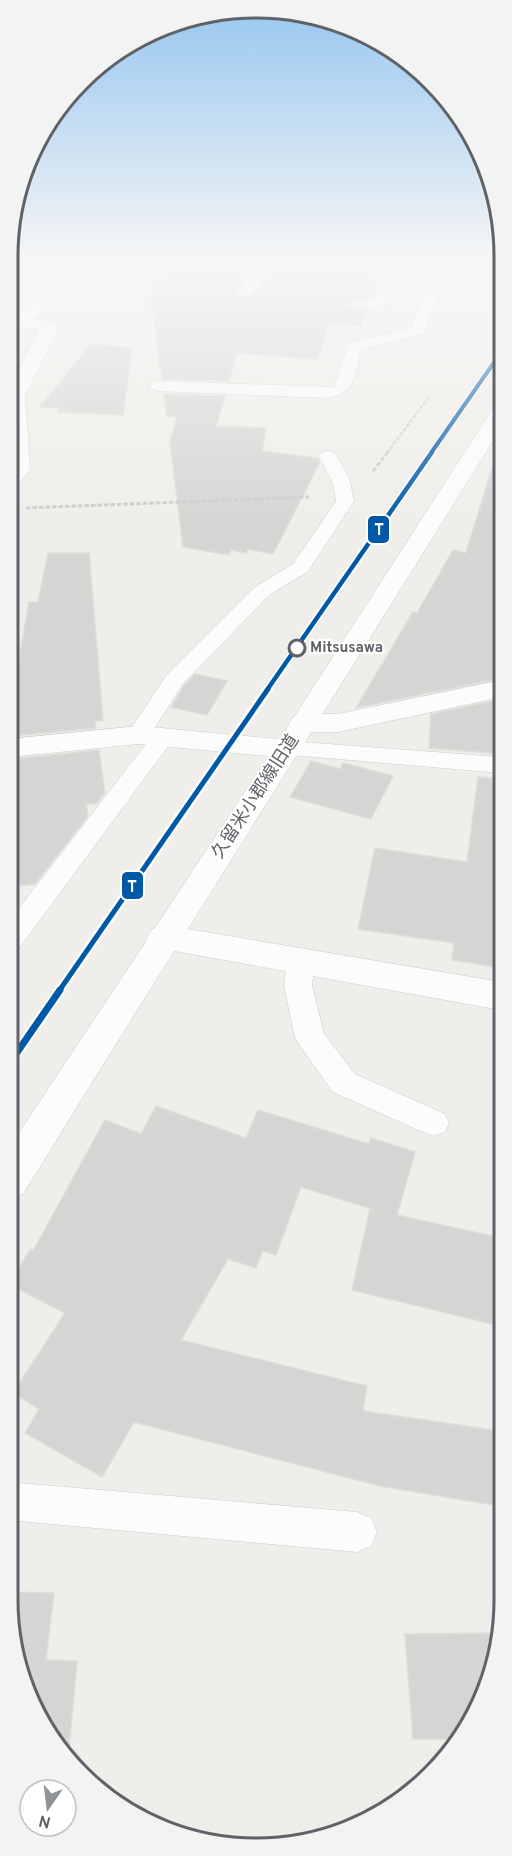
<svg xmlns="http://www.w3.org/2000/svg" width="512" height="1856" font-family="Overpass,'Noto Sans JP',sans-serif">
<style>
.building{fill:#d6d5d3;stroke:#deddd9;stroke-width:1.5}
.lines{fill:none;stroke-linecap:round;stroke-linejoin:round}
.service-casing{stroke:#cbcccc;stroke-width:1}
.minor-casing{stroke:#cbcccc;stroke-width:1}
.tertiary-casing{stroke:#cbcccc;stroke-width:1}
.path-far1{stroke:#cacfcc;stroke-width:2;stroke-dasharray:4 1.5;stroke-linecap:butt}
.path{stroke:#cacfcc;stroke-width:3;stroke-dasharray:4.5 2;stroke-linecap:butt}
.service{fill:#fdfcfc;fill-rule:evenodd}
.minor{fill:#fdfcfc;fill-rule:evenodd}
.tertiary{fill:#fdfcfc;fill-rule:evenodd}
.rail-1-far3-casing{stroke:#fff;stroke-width:6}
.rail-1-far2-casing{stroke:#fff;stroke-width:8}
.rail-1-far1-casing{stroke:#fff;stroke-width:10}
.rail-1-casing{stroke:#fff;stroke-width:11}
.rail-1-far3{stroke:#0059a6;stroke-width:4}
.rail-1-far2{stroke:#0059a6;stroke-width:4.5}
.rail-1-far1{stroke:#0059a6;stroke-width:5}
.rail-1{stroke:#0059a6;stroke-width:7}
.stop-dot{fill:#fff;stroke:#5f6368;stroke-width:3}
.labels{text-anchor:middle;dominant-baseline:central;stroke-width:4.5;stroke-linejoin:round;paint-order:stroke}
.far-stop-label{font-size:15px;font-weight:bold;fill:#5f6368;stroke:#fff;text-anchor:start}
.street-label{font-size:18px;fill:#5f6368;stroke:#fff}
.rim{fill:none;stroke:#5f6368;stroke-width:3}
.line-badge{stroke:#fff;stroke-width:2}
.badge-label{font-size:16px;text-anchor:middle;font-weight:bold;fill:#fff}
</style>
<rect width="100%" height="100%" fill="#efeeea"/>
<!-- building -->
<g class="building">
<path d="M169 265H255L236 291 240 297 252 296 274 266 384 273 372 298 356 299 347 304 355 311 367 310 361 326 330 323 317 359 237 353 229 381 162 379 150 290Z"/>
<path d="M91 344 132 348 123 415 58 412 60 408 40 407Z"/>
<path d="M164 394 225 396 216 426 266 428 262 451 317 458 320 462 273 554 248 549 246 553 231 550 229 555 183 547 170 441 177 417H167Z"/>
<path d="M493 465 502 467V678L356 708 413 612 417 613 453 550 466 553Z"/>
<path d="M48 553H89L103 720 95 721 96 728 13 736V660L19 659 29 602H38Z"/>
<path d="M195 674 227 681 207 715 171 707 184 686Z"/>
<path d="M502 699 501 754 429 748 431 714Z"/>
<path d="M99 750 105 793 97 803 86 804 88 816 35 884 10 887V769L13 768V759Z"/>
<path d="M311 761 340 769 343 763 393 776 371 819 290 797Z"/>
<path d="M478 777 501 779V968L452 960 454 943 358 929 375 848 467 862Z"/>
<path d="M156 1106 246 1138 258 1110 369 1144 371 1138 415 1152 397 1215 501 1238 500 1326 352 1290 370 1209 375 1210 301 1187 276 1255 263 1251 256 1268 228 1259 181 1340 367 1386 363 1411 500 1431V1506L380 1486 134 1422 102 1477 25 1433 39 1409 13 1393 65 1313 9 1284 30 1250 33 1251 105 1120 141 1134Z"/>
<path d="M8 1592 54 1593 46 1660 77 1661 68 1761 26 1695Z"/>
<path d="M500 1633V1648L471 1725 459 1739H413L405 1634Z"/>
</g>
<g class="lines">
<defs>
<g id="service">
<path d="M258 265H272L250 295H240L238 292Z"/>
<path d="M410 265H424L417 279 392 293 383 307 356 309 349 305 356 301 373 300 381 287 406 273Z"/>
<path d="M434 265H448L424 334 361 349C354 375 358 392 328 398L156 391 148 386 156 381 333 387 335 385 349 343 412 328Z"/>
<path d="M328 451 334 452 349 477 354 501 310 568 307 572 269 595 182 685 147 740 139 742 131 740 127 735 166 676 255 587 293 564 336 501 333 483 319 456 322 452Z"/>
<path d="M164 728 172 731 176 736 172 741 20 947 10 950V920L156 731Z"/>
<path d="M288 741 501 757V773L280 754 276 749 280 744Z"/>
<path d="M301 950 311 953 315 961 312 985 324 1034 355 1074 445 1114 449 1123 445 1132 434 1136 423 1132 333 1092 300 1046 295 1038 284 985 287 961 291 953Z"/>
<path d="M8 1482 357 1512 371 1518 377 1532 371 1546 357 1552 8 1520Z"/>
</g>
<g id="minor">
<path d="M97 265H119L65 296 33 319 55 322 58 326 55 337 25 395 30 470 19 483 11 485 12 383 39 330 12 326V317L53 288Z"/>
<path d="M502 680V697L338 732H303L293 729 289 723 293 717 303 714H338Z"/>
<path d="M139 726 288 740 298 742 302 749 298 756 288 758 139 744 10 757V739Z"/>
<path d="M164 925 501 982V1010L152 947 147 938 152 929Z"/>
</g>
<path id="tertiary" d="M502 404V426C343 683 181 938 23 1194L9 1199V1148L278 742 492 410 495 406Z"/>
</defs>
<!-- service casing -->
<use href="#service" class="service-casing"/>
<!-- minor casing -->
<use href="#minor" class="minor-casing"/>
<!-- tertiary casing -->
<use href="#tertiary" class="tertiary-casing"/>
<!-- path-far1 -->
<path class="path-far1" d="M387 453 429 397"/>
<!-- path -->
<g class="path">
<path d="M373 471 388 452"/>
<path d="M26 508 309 497"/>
</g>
<!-- service -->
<use href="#service" class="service"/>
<!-- minor -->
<use href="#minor" class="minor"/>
<!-- tertiary -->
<use href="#tertiary" class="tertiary"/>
<defs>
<path id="rail-1-far3" d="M431 453 502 351"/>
<path id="rail-1-far2" d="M267 690 432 452"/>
<path id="rail-1-far1" d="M59 991 268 689"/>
<path id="rail-1" d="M9 1064 60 990"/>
</defs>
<!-- rail-1-far3 casing -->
<use href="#rail-1-far3" class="rail-1-far3-casing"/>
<!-- rail-1-far2 casing -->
<use href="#rail-1-far2" class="rail-1-far2-casing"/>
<!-- rail-1-far1 casing -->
<use href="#rail-1-far1" class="rail-1-far1-casing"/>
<!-- rail-1 casing -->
<use href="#rail-1" class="rail-1-casing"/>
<!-- rail-1-far3 -->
<use href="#rail-1-far3" class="rail-1-far3"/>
<!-- rail-1-far2 -->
<use href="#rail-1-far2" class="rail-1-far2"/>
<!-- rail-1-far1 -->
<use href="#rail-1-far1" class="rail-1-far1"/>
<!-- rail-1 -->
<use href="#rail-1" class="rail-1"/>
</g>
<!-- sky -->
<linearGradient id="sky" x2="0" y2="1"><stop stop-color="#97c6ef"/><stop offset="0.5" stop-color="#f8f7f6"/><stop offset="1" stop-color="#f8f7f6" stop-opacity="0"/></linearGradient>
<rect width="512" height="525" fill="url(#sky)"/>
<!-- markers -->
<circle class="stop-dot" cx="297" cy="648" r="8"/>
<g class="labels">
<!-- far-stop labels -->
<g class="far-stop-label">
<text x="310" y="648">Mitsusawa</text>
</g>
<!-- street labels -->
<g class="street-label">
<text transform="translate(256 797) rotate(-57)">久留米小郡線旧道</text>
</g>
</g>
<!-- crop -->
<path d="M0 0H512V1856H0ZM256 18H256A238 238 0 0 1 494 256V1600A238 238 0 0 1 256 1838H256A238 238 0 0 1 18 1600V256A238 238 0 0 1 256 18Z" fill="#f2f3f3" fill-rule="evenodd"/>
<path class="rim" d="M256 18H256A238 238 0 0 1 494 256V1600A238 238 0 0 1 256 1838H256A238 238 0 0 1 18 1600V256A238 238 0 0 1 256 18Z"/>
<g class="line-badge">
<rect x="367" y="515" width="23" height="29" rx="6" fill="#0059a6"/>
<rect x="121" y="871" width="23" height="29" rx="6" fill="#0059a6"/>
</g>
<g class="badge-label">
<text x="379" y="535">T</text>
<text x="132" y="892">T</text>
</g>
<!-- north arrow -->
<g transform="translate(48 1808) rotate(194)"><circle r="28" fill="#ffffff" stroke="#bfc1c3" stroke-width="1.5"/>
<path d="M0-4.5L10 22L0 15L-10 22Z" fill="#919496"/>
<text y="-9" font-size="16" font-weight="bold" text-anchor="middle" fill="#5f6368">N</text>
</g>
</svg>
